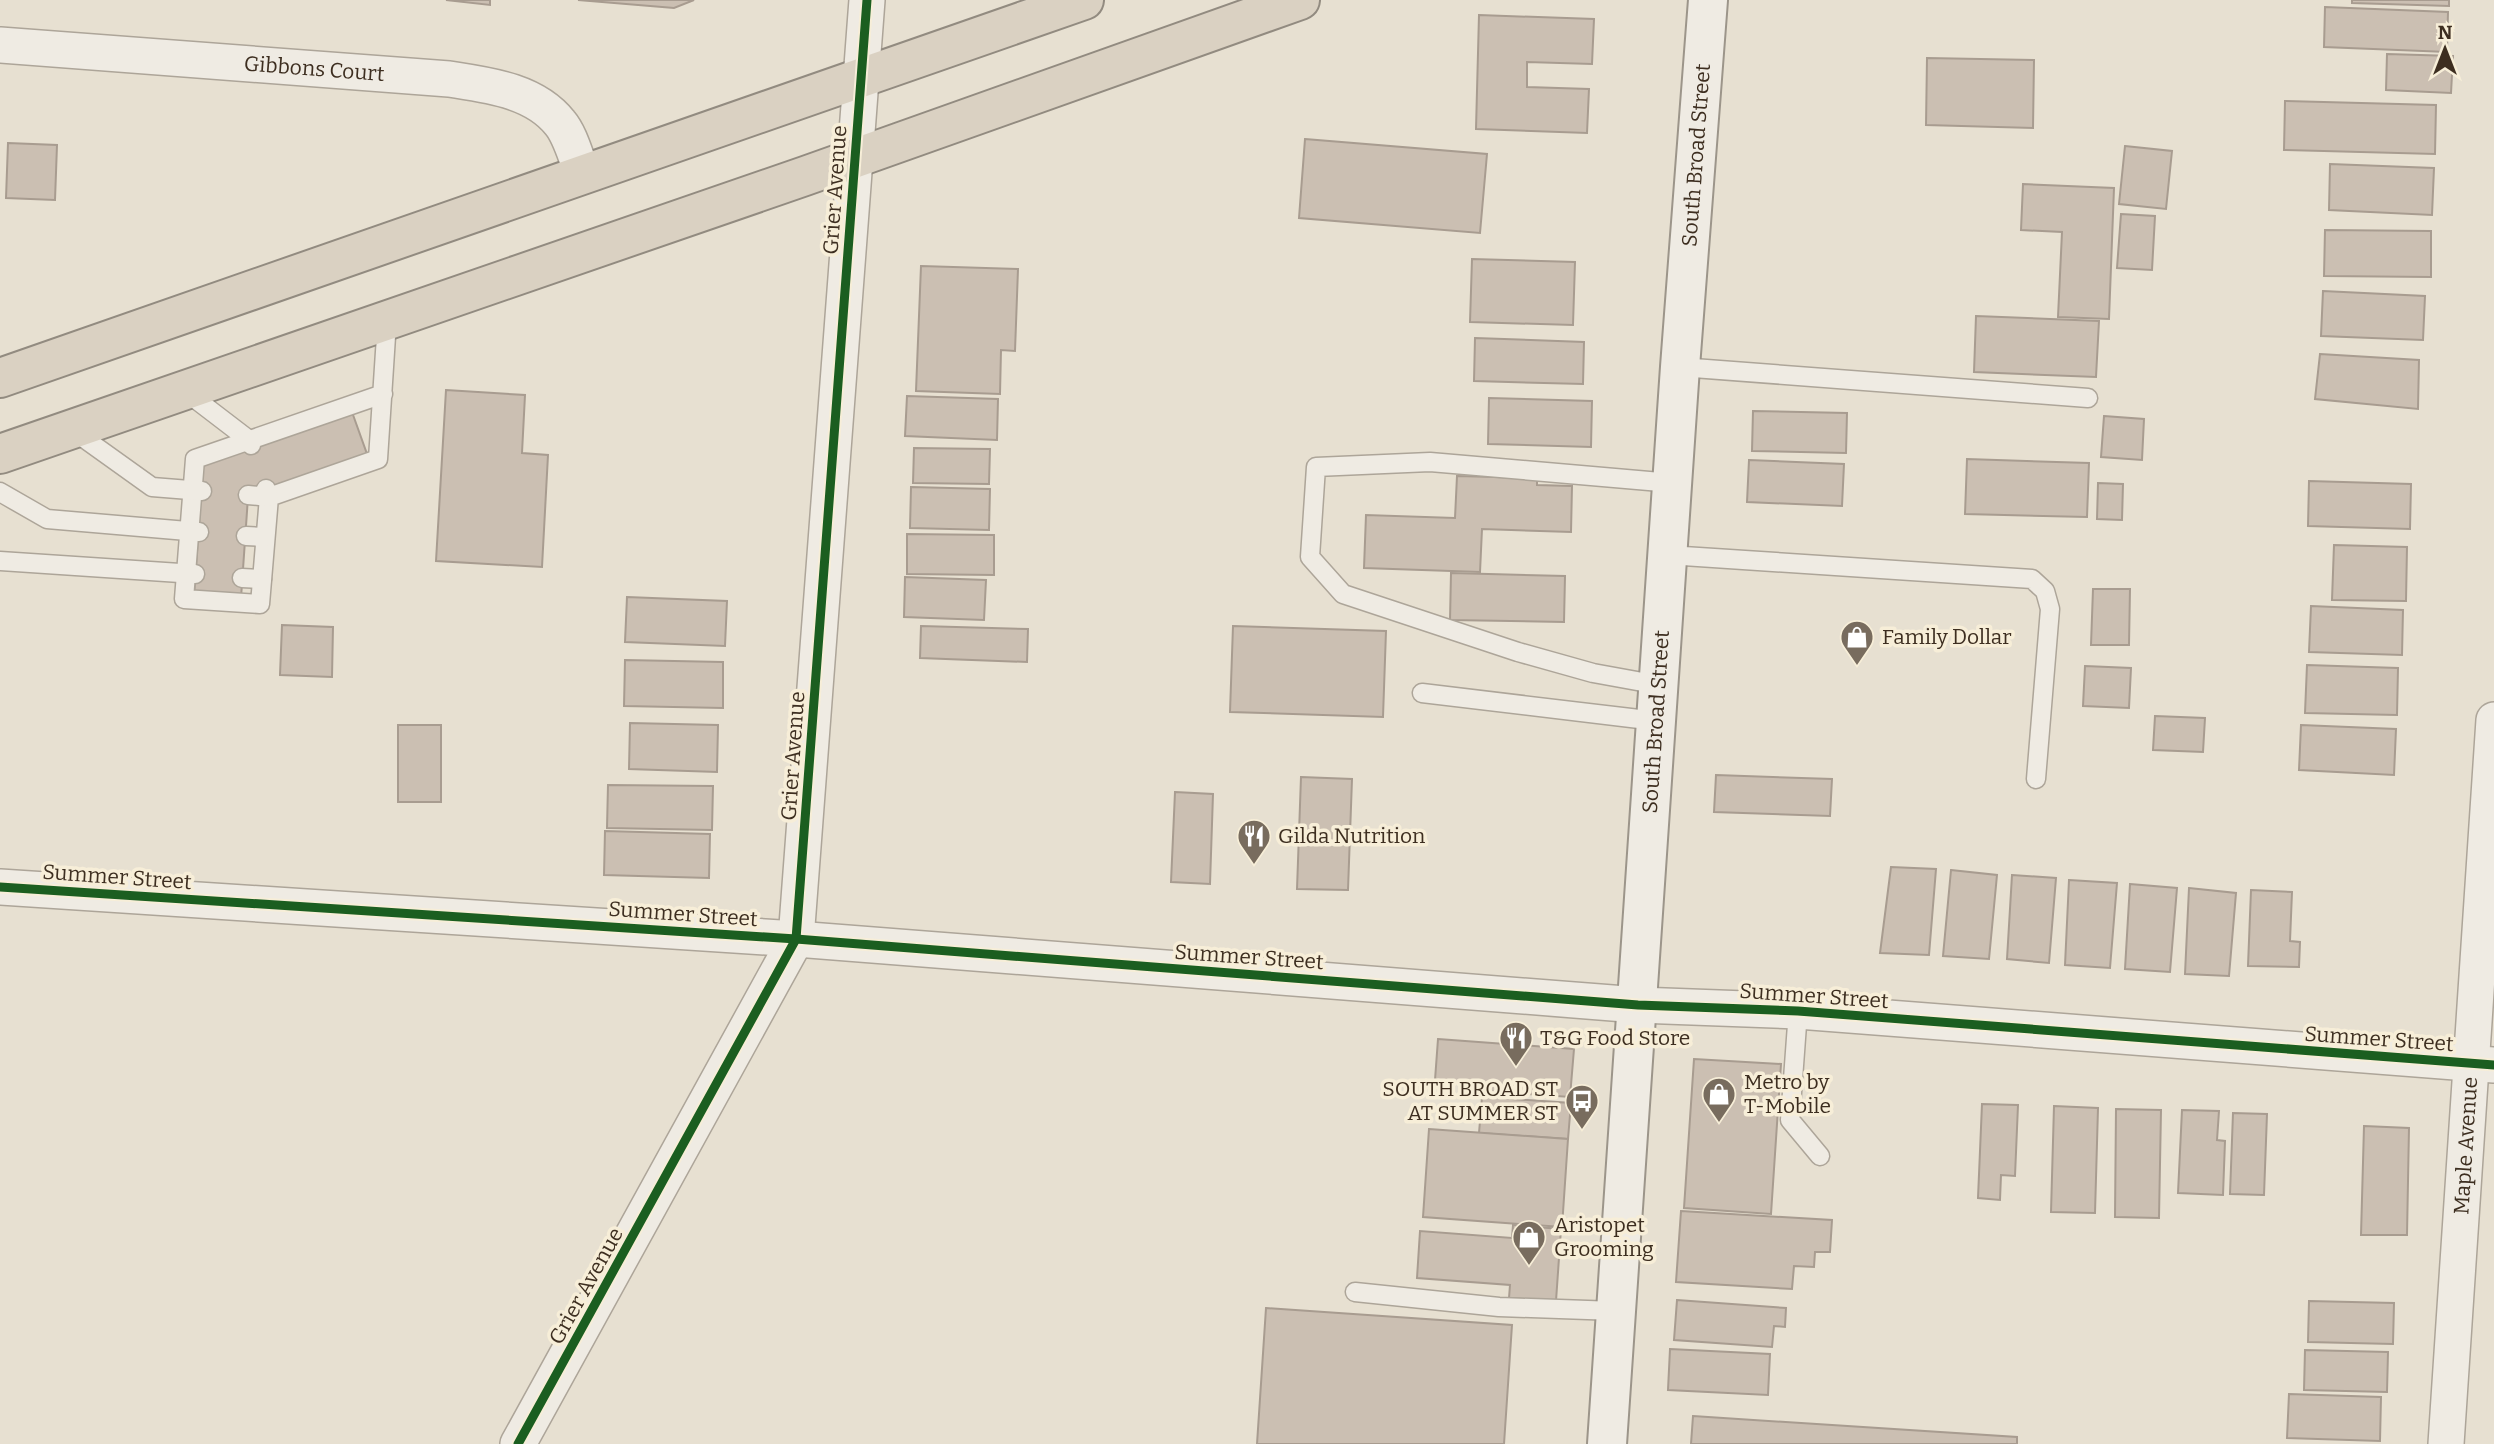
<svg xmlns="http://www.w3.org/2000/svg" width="2494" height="1444" font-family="Bitter,serif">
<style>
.building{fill:#cbbfb2;stroke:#a89c90;stroke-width:2}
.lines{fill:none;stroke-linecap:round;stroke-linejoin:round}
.lane-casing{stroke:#ada599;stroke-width:21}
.street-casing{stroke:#ada599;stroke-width:38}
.secondary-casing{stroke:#9c958a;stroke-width:42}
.highway-casing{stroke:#928b80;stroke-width:42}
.lane{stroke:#efebe3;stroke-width:18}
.street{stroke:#efebe3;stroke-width:35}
.secondary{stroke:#efebe3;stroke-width:38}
.highway{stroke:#dad1c2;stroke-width:38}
.cycleway-casing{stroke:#f7eed8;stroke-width:13}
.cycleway{stroke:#1b5e20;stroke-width:9}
.labels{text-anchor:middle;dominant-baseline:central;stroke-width:7;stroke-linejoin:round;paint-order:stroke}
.street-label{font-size:21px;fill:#3d2e20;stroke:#f7eed8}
.poi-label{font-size:21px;fill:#3d2e20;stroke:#f7eed8;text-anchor:start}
</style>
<rect width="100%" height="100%" fill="#e7e0d1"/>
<!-- building -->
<g class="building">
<path d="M446 0H490V5Z"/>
<path d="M578 0H694L674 8Z"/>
<path d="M2352 0H2449V6L2352 3Z"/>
<path d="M2325 7 2448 12 2447 52 2324 47Z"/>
<path d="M1479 15 1594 19 1592 64 1527 62V87L1589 89 1587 133 1476 129Z"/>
<path d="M2387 54 2453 56 2451 93 2386 90Z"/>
<path d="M1927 58 2034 60 2033 128 1926 125Z"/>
<path d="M2285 101 2436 105 2435 154 2284 150Z"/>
<path d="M1305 139 1487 154 1480 233 1299 218Z"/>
<path d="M8 143 57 145 55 200 6 198Z"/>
<path d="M2125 146 2172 151 2166 209 2119 204Z"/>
<path d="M2330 164 2434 168 2432 215 2329 210Z"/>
<path d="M2023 184 2114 188 2109 319 2058 317 2062 232 2021 230Z"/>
<path d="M2121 214 2155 216 2152 270 2117 268Z"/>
<path d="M2325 230 2431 231V277L2324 276Z"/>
<path d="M1472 259 1575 262 1573 325 1470 322Z"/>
<path d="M921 266 1018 269 1015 351 1001 350 1000 394 916 391Z"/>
<path d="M2323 291 2425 296 2423 340 2321 336Z"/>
<path d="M1976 316 2099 321 2096 377 1974 372Z"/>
<path d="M1475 338 1584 342 1583 384 1474 381Z"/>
<path d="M2320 354 2419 360 2418 409 2315 399Z"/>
<path d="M446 390 525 395 522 453 548 455 542 567 436 561Z"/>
<path d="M907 396 998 399 997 440 905 436Z"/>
<path d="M1489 398 1592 401 1591 447 1488 444Z"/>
<path d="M1753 411 1847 413 1846 453 1752 451Z"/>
<path d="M352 412 367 454 248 497 241 598 194 596 203 463Z"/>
<path d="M2104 416 2144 419 2142 460 2101 457Z"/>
<path d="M914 448 990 449 989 484 913 483Z"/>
<path d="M1967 459 2089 463 2087 517 1965 514Z"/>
<path d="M1749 460 1844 464 1842 506 1747 502Z"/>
<path d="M1457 476 1537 478V485L1572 486 1571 532 1482 529 1480 572 1364 568 1366 515 1455 518Z"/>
<path d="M2309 481 2411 484 2410 529 2308 526Z"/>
<path d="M2098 483 2123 484 2122 520 2097 519Z"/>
<path d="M911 487 990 489 989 530 910 528Z"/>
<path d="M907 534 994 535V575L907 574Z"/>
<path d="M2334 545 2407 547 2406 601 2332 600Z"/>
<path d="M1451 573 1565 576 1564 622 1450 620Z"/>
<path d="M905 577 986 580 984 620 904 617Z"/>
<path d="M2093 589H2130L2129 645H2091Z"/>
<path d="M627 597 727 601 725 646 625 642Z"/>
<path d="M2311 606 2403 610 2402 655 2309 652Z"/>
<path d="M282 625 333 627 332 677 280 675Z"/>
<path d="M921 626 1028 629 1027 662 920 658Z"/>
<path d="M1233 626 1386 631 1383 717 1230 712Z"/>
<path d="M625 660 723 662V708L624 706Z"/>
<path d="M2307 665 2398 668 2397 715 2305 713Z"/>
<path d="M2085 666 2131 668 2129 708 2083 706Z"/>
<path d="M2155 716 2205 718 2203 752 2153 750Z"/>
<path d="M630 723 718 725 717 772 629 769Z"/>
<rect x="398" y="725" width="43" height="77"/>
<path d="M2301 725 2396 729 2394 775 2299 770Z"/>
<path d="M1716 775 1832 779 1830 816 1714 812Z"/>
<path d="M1301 777 1352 779 1348 890 1297 889Z"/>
<path d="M608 785 713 786 712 830 607 828Z"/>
<path d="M1175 792 1213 794 1210 884 1171 882Z"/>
<path d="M605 831 710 834 709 878 604 875Z"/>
<path d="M1891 867 1936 869 1929 955 1880 953Z"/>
<path d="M1951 870 1997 875 1989 959 1943 956Z"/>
<path d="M2012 875 2056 878 2049 963 2007 959Z"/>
<path d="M2069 880 2117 883 2110 968 2065 965Z"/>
<path d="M2130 884 2177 888 2170 972 2125 969Z"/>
<path d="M2189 888 2236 893 2229 976 2185 974Z"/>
<path d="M2251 890 2292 892 2290 941 2300 942 2299 967 2248 966Z"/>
<path d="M1438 1039 1574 1049 1570 1097 1482 1091 1483 1084 1435 1080Z"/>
<path d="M1694 1059 1781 1064 1771 1214 1684 1208Z"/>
<path d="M1482 1097 1571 1103 1568 1139 1479 1133Z"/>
<path d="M1982 1104 2018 1105 2015 1176 2001 1175 2000 1200 1978 1198Z"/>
<path d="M2054 1106 2098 1108 2095 1213 2051 1212Z"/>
<path d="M2116 1109 2161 1110 2159 1218 2115 1217Z"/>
<path d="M2182 1110 2219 1111 2217 1140 2225 1141 2223 1195 2178 1193Z"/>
<path d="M2233 1113 2267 1114 2264 1195 2230 1194Z"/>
<path d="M2364 1126 2409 1128 2407 1235H2361Z"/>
<path d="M1429 1129 1568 1139 1562 1227 1423 1217Z"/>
<path d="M1681 1211 1832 1220 1830 1252H1815L1814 1267 1794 1266 1792 1289 1676 1282Z"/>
<path d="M1513 1225 1561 1229 1556 1301 1509 1298 1510 1285 1417 1278 1420 1231 1512 1238Z"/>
<path d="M1677 1300 1786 1308 1785 1327 1774 1326 1772 1347 1674 1340Z"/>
<path d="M2309 1301 2394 1303 2393 1344 2308 1342Z"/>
<path d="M1266 1308 1512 1325 1504 1444H1257Z"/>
<path d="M1670 1349 1770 1354 1768 1395 1668 1390Z"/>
<path d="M2305 1350 2388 1352 2387 1392 2304 1390Z"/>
<path d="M2289 1394 2381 1397 2380 1441 2287 1438Z"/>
<path d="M1693 1416 2017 1437V1444H1691Z"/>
</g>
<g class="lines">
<defs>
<g id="lane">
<path d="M1680 367 2088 398"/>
<path d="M185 391 249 440 251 445"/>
<path d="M383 394 195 459 184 599 260 604 269 497 378 459 387 321"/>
<path d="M71 429 152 487 202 491"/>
<path d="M0 492 47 519 199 532"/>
<path d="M248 495 269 497 266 489"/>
<path d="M246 536 265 537"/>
<path d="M1668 555 2032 579 2045 591 2050 609 2036 779"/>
<path d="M0 561 195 574"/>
<path d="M242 578 262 579"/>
<path d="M1659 685 1593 673 1518 652 1343 594 1310 557 1316 467 1430 462 1672 483"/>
<path d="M1422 693 1656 721"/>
<path d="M1798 1011 1790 1120 1820 1156"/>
<path d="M1355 1292 1499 1307 1616 1311"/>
</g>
<g id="street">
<path id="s1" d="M0 45 449 79C487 85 534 90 560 123 571 136 576 159 583 174"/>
<path d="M0 887 796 939 1638 1005 1798 1011 2494 1065"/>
<path d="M518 1444 796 939 867 0"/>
<path id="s2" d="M2446 1444 2494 720"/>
</g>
<g id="secondary">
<path id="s3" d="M1607 1444 1680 367 1708 0"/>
</g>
<g id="highway">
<path d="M0 378 1084 0"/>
<path d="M0 454 805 176 1300 0"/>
</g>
</defs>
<!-- lane casing -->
<use href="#lane" class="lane-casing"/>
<!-- street casing -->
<use href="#street" class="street-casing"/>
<!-- secondary casing -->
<use href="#secondary" class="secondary-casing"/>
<!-- highway casing -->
<use href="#highway" class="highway-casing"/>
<!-- lane -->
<use href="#lane" class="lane"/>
<!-- street -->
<use href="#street" class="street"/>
<!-- secondary -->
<use href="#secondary" class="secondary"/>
<!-- highway -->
<use href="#highway" class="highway"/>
<defs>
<g id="cycleway">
<path d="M0 887 796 939 1638 1005 1798 1011 2494 1065"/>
<path d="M518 1444 796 939 867 0"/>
</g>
</defs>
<!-- cycleway casing -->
<use href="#cycleway" class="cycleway-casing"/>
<!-- cycleway -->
<use href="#cycleway" class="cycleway"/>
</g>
<!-- icons -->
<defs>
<symbol id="shop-pin" viewBox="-11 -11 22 30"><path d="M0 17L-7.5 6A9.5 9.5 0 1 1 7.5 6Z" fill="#786c5e" stroke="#f7eed8"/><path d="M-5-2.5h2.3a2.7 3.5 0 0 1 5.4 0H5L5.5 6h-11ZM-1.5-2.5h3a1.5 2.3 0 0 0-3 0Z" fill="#fff"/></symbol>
<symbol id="restaurant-pin" viewBox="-11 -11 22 30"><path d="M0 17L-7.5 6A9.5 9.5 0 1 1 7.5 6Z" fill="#786c5e" stroke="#f7eed8"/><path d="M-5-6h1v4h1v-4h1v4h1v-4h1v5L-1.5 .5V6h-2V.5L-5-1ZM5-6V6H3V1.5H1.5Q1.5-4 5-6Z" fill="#fff"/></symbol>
<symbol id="bus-pin" viewBox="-11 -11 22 30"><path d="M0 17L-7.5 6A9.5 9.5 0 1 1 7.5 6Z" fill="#786c5e" stroke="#f7eed8"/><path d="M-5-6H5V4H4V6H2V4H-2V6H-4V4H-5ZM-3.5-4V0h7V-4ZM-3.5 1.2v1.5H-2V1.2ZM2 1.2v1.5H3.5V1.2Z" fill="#fff"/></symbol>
</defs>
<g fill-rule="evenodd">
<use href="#shop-pin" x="1838" y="618" width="38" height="52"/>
<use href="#restaurant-pin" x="1235" y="817" width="38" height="52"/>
<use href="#restaurant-pin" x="1497" y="1019" width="38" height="52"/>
<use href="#shop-pin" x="1700" y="1075" width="38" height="52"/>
<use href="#bus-pin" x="1563" y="1082" width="38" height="52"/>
<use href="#shop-pin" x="1510" y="1218" width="38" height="52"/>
</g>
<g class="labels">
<!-- street labels -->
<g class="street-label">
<text stroke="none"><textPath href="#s1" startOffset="315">Gibbons Court</textPath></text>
<text stroke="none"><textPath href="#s3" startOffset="1292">South Broad Street</textPath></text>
<text transform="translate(835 190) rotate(-86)">Grier Avenue</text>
<text stroke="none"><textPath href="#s3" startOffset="724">South Broad Street</textPath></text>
<text transform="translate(793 756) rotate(-86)">Grier Avenue</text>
<text transform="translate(117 877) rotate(4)">Summer Street</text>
<text transform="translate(683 914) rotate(4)">Summer Street</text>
<text transform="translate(1249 957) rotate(4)">Summer Street</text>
<text transform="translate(1814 996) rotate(4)">Summer Street</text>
<text transform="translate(2379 1039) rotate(4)">Summer Street</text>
<text stroke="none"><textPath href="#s2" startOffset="299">Maple Avenue</textPath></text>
<text transform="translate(586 1286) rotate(-61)">Grier Avenue</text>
</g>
<!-- poi labels -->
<g class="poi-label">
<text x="1882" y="637">Family Dollar</text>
<text x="1278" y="836">Gilda Nutrition</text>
<text x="1540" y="1038">T&amp;G Food Store</text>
<text x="1744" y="1082">Metro by<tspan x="1744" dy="24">T-Mobile</tspan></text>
<text x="1558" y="1089" text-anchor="end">SOUTH BROAD ST<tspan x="1558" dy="24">AT SUMMER ST</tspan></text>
<text x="1554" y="1225">Aristopet<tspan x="1554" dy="24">Grooming</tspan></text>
</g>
</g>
<!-- north arrow -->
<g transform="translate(2445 49)" stroke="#f7eed8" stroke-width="5" paint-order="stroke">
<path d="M0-5L12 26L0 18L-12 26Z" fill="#3d2e20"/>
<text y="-10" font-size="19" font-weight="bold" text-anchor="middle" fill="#3d2e20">N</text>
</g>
</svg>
